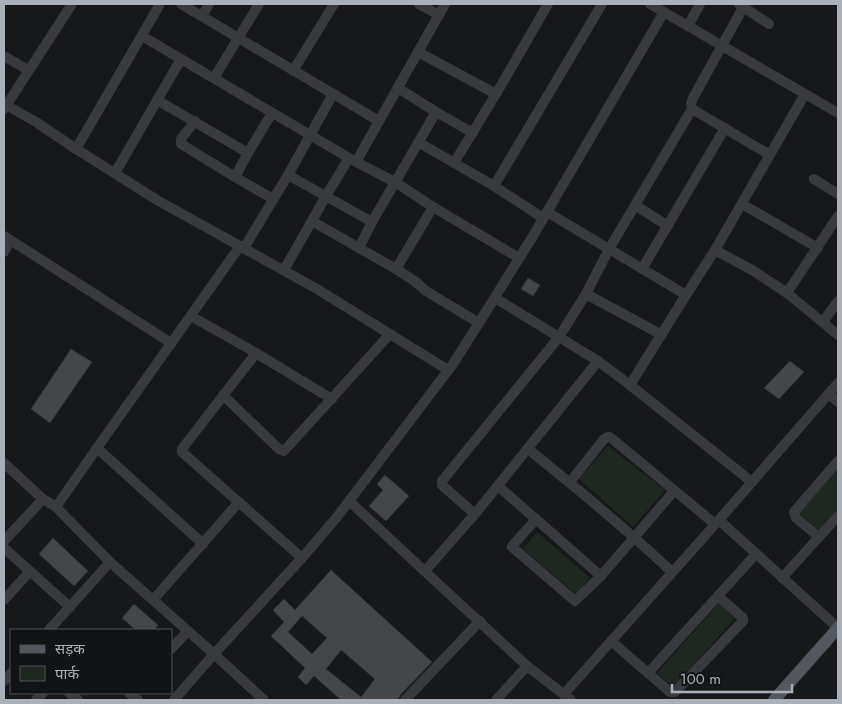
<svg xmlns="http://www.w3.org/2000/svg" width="842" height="704" font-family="Jost,'Noto Sans Devanagari',sans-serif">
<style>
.green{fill:#1f2820}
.building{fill:#44464a;stroke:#313236;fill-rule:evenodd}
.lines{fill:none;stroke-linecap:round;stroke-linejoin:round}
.minor{stroke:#383a3f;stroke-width:10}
.major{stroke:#54575e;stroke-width:12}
</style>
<rect width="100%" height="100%" fill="#17181a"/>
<!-- green -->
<g class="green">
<path d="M608 446 665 490 633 527 579 479Z"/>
<path d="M838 469V508L819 530 799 513Z"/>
<path d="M537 532 590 578 576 594 523 549Z"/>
<path d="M719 603 735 618 674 687 657 673Z"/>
</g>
<!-- building -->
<g class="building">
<path d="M528 278 540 285 533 296 521 289Z"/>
<path d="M71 349 92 362 50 423 31 409Z"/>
<path d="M790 361 804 372 779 399 764 388Z"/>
<path d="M385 475 409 496 386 521 369 506 383 490 377 484Z"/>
<path d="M53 538 88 571 74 586 39 554Z"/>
<path d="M331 570 432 662 400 695 398 700H341L314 676 306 685 298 677 305 668 271 636 284 622 273 610 284 599 295 610ZM302 616 327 638 312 654 288 632ZM341 650 375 679 361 697 326 669Z"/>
<path d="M134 604 158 625 154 630H136L122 618Z"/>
</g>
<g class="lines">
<!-- minor -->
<g class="minor">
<path d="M181 4 379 121"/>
<path d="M419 4 439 15"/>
<path d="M650 4 838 113"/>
<path d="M739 4 769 24"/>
<path d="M202 16 209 4"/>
<path d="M688 26 700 4"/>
<path d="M142 36 356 162 395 182 433 207 519 258"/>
<path d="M418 52 496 94"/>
<path d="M4 56 28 70"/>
<path d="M293 71 334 4"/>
<path d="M214 78 259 4"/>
<path d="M398 88 436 112 473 133"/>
<path d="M157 100 248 153 272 113"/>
<path d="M4 104 36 122 76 149 157 200 317 289 448 370"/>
<path d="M4 109 72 4"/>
<path d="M692 109 691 104 693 98 745 4"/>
<path d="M195 121 181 139V144L235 177"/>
<path d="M418 142 494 186 543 218"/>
<path d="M76 149 160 4"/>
<path d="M248 153 235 177 273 199"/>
<path d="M356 162 445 4"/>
<path d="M454 163 496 94 548 4"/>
<path d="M115 173 181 59"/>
<path d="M288 175 372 222"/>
<path d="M814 179 838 194"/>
<path d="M494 186 602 4"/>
<path d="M742 204 818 248"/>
<path d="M635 205 668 226"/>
<path d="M547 212 686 295"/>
<path d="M312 221 359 248 372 222 436 112"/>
<path d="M4 236 171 343"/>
<path d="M244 248 288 175 333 94"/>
<path d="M359 248 396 269 416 282 426 291 479 323"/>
<path d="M715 250 752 270 787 293 838 335"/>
<path d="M4 252 10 240"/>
<path d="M396 269 433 207"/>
<path d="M642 269 725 128"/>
<path d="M284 270 326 196 349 158"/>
<path d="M787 293 838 216"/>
<path d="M495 298 598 361 630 385 752 482"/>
<path d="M191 316 256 353 332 399"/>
<path d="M823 322 838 301"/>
<path d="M662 335 586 294 609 249 692 109 770 155"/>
<path d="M256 353 182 449V452L302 558"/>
<path d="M630 385 686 295 715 250 805 94"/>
<path d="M829 394 838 402"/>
<path d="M223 395 279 449 284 451 390 334"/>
<path d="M97 448 203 544"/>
<path d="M528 449C578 489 626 529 672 572"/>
<path d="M4 463 43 499 56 507 110 562 214 654 174 700"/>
<path d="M570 482 604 439 608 437H610L715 524"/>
<path d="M498 486 601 576"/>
<path d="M349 501 527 666 571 700"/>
<path d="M56 507 97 448 240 246"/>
<path d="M475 514 444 487 442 485V481L559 337 586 294"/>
<path d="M536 519 513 545 512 547 575 601 601 576 674 491"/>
<path d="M719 520 838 628"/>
<path d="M819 537 796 518 794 512 838 461"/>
<path d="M4 541 43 499"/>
<path d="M4 548 70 607"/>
<path d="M425 571 475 514 598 361"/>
<path d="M782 578 838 516"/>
<path d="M4 600 30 571"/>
<path d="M153 600 239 502"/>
<path d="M49 630 110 562"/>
<path d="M611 641 670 692H675L743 621V618L718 596"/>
<path d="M171 649 188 631"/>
<path d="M648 673 756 554"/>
<path d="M4 681 11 673"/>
<path d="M69 693 78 700"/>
<path d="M129 693 138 700"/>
<path d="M564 694 719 520 838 383"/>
<path d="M36 700 43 693"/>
<path d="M264 700 214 654 302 558 337 517 453 364 479 323 533 236 664 12"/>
<path d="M405 700 480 621"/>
<path d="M496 700 527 666"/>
</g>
<!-- major -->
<path class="major" d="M774 700 838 628"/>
</g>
<!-- border -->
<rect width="842" height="704" fill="none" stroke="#aab0b9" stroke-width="10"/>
<!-- legend -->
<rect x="10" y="629" width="162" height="65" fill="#121315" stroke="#4f5257"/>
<rect x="20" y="645" width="25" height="8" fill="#54575e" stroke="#4f5257"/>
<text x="55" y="654" font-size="15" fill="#aab0b9">सड़क</text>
<rect x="20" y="666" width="25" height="15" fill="#1f2820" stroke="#4f5257"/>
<text x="55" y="679" font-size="15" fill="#aab0b9">पार्क</text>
<!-- scale -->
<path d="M672 684v8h120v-8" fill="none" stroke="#aab0b9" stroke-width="2.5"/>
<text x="680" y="684" font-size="15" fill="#aab0b9" stroke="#121315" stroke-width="4" paint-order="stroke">100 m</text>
</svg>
